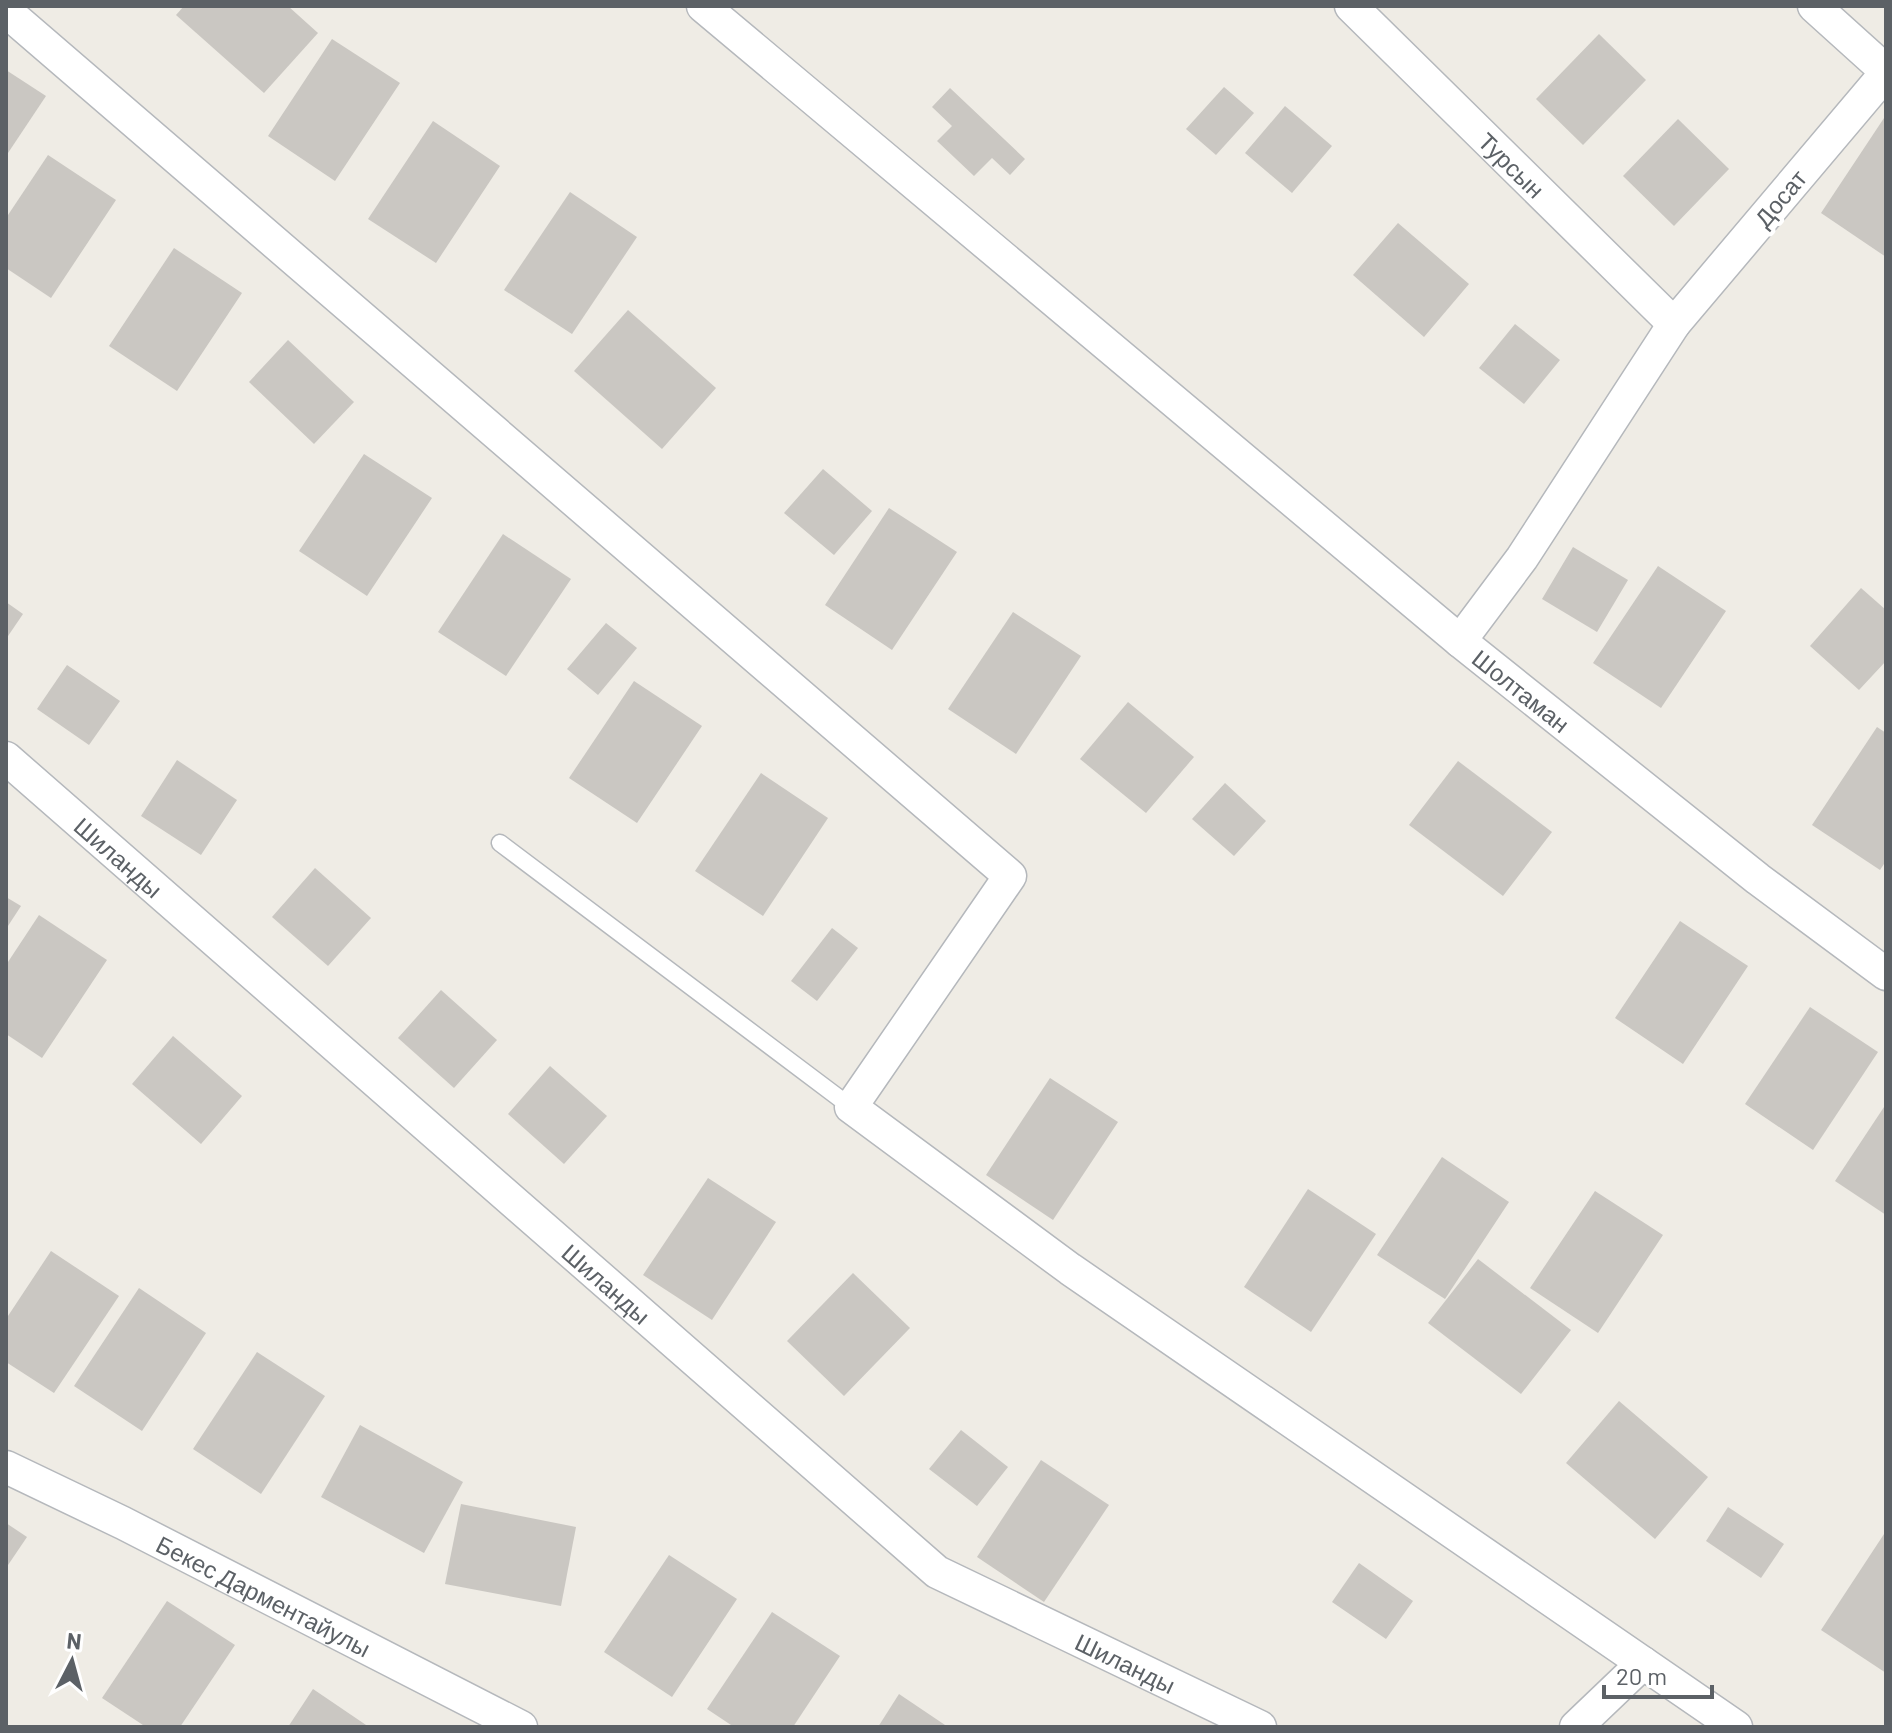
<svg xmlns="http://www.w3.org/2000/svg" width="1892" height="1733" font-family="Barlow,sans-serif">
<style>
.building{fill:#cac7c2}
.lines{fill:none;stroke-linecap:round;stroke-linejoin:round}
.lane-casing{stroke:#b5b8bc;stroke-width:19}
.street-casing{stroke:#b5b8bc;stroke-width:35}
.lane{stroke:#fff;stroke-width:16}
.street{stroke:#fff;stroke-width:32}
.labels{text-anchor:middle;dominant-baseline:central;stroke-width:8;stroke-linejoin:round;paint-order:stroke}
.street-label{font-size:24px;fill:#5c6166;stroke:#fff}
</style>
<rect width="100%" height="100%" fill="#efece5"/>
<!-- building -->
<g class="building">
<path d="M184 6H288L318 33 264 93 176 15Z"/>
<path d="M1599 34 1646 80 1583 145 1536 99Z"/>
<path d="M332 39 400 83 335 181 268 136Z"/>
<path d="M6 70 46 96 6 156Z"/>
<path d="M1224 87 1254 113 1216 155 1186 129Z"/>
<path d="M950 88 1025 159 1010 175 992 158 974 176 937 141 952 126 932 107Z"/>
<path d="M1285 106 1332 146 1292 193 1245 153Z"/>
<path d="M1886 115V257L1821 213Z"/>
<path d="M1678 119 1729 169 1674 226 1623 176Z"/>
<path d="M433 121 500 166 436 263 368 219Z"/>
<path d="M48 155 116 200 51 298 6 268V218Z"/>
<path d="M570 192 637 237 572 334 504 290Z"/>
<path d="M1398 223 1469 284 1424 337 1353 275Z"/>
<path d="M174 248 242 293 177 391 109 346Z"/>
<path d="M628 310 716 388 662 449 574 371Z"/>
<path d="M1515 324 1560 360 1524 404 1479 368Z"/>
<path d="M288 340 354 402 314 444 249 382Z"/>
<path d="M364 454 432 498 367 596 299 551Z"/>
<path d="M823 469 872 511 834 555 784 513Z"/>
<path d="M889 508 957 552 892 650 825 605Z"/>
<path d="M503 534 571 579 506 676 438 632Z"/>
<path d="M1573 547 1628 580 1597 632 1542 599Z"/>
<path d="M1658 566 1726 611 1661 708 1593 663Z"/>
<path d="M1861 588 1886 610V661L1859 690 1810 646Z"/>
<path d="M6 602 23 614 6 639Z"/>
<path d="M1013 612 1081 656 1016 754 948 709Z"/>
<path d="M606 623 637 648 598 695 567 669Z"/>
<path d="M67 665 120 701 89 745 37 709Z"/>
<path d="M634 681 702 726 637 823 569 778Z"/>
<path d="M1128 702 1194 757 1146 813 1080 759Z"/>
<path d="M1877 727 1886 733V861L1880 870 1812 825Z"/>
<path d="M177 760 237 800 201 855 141 816Z"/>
<path d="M1458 761 1552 832 1503 896 1409 825Z"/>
<path d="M761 773 828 818 763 916 695 871Z"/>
<path d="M1225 783 1266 821 1234 856 1192 819Z"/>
<path d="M315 868 371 918 328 966 272 917Z"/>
<path d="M6 897 21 906 6 929Z"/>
<path d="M39 915 107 960 42 1058 6 1034V965Z"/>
<path d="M1680 921 1748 966 1683 1064 1615 1018Z"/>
<path d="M832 928 858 948 817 1001 791 981Z"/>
<path d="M441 990 497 1040 454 1088 398 1038Z"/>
<path d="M1810 1007 1878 1052 1813 1150 1745 1104Z"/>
<path d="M173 1036 242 1096 201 1144 132 1084Z"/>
<path d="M550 1066 607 1116 564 1164 508 1114Z"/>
<path d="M1050 1078 1118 1122 1053 1220 986 1175Z"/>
<path d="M1886 1104V1215L1835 1181Z"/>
<path d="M1442 1157 1509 1202 1445 1299 1377 1255Z"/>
<path d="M708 1178 776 1222 712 1320 643 1275Z"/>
<path d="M1308 1189 1376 1234 1311 1332 1244 1287Z"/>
<path d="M1595 1191 1663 1235 1598 1333 1530 1288Z"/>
<path d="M51 1251 119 1296 54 1393 6 1362V1319Z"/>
<path d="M1478 1259 1571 1330 1521 1394 1428 1323Z"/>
<path d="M853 1273 910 1328 844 1396 787 1341Z"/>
<path d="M139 1288 206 1333 142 1431 74 1386Z"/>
<path d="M257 1352 325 1396 261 1494 193 1449Z"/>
<path d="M1619 1401 1708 1477 1655 1539 1566 1463Z"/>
<path d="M360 1425 463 1482 424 1553 321 1497Z"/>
<path d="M961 1430 1008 1467 977 1506 929 1469Z"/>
<path d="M1041 1460 1109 1505 1044 1602 977 1557Z"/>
<path d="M461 1504 576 1527 561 1606 445 1584Z"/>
<path d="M1728 1507 1784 1544 1761 1578 1706 1541Z"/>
<path d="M6 1523 27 1537 6 1568Z"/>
<path d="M1886 1531V1673L1821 1630Z"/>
<path d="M669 1555 737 1599 672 1697 604 1652Z"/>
<path d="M1359 1563 1413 1601 1386 1639 1332 1602Z"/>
<path d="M167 1601 235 1645 180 1727H146L102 1698Z"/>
<path d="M772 1612 840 1656 793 1727H734L707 1709Z"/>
<path d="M313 1689 369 1727H288Z"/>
<path d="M899 1694 948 1727H878Z"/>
</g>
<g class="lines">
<defs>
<path id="lane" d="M500 843 851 1107"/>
<g id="street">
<path d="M703 6 1460 641"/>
<path id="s1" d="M1351 6 1674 324"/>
<path d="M1814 6 1886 71"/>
<path d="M6 11 1010 876 851 1107 1070 1269 1736 1727"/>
<path id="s2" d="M1886 73 1674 324 1522 558 1460 641 1758 879 1886 974"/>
<path id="s3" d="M6 758 937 1572 1260 1727"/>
<path id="s4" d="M6 1467 123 1523 521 1727"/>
<path d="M1576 1727 1643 1663"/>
</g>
</defs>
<!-- lane casing -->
<use href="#lane" class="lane-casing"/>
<!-- street casing -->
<use href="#street" class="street-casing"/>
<!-- lane -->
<use href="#lane" class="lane"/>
<!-- street -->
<use href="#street" class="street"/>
</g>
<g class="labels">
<!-- street labels -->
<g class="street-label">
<text stroke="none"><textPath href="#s1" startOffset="226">Турсын</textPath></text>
<text transform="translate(1780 198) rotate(-50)">Досат</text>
<text stroke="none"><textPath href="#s2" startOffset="790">Шолтаман</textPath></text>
<text stroke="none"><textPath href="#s3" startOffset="150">Шиланды</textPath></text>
<text stroke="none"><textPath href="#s3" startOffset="798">Шиланды</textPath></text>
<text stroke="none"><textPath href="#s4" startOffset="288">Бекес Дарментайулы</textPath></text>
<text stroke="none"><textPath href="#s3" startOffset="1446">Шиланды</textPath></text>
</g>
</g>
<!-- border -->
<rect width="1892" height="1733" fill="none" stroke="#5c6166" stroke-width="16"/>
<!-- north arrow -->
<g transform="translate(72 1661) rotate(6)" stroke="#ffffff" stroke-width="6" paint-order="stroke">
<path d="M0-6L14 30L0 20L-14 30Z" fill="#5c6166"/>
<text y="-12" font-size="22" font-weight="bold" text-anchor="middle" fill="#5c6166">N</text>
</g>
<!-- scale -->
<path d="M1604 1685v12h108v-12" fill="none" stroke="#5c6166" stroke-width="4"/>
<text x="1616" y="1685" font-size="24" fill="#5c6166" stroke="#ffffff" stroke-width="6" paint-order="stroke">20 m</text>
</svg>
